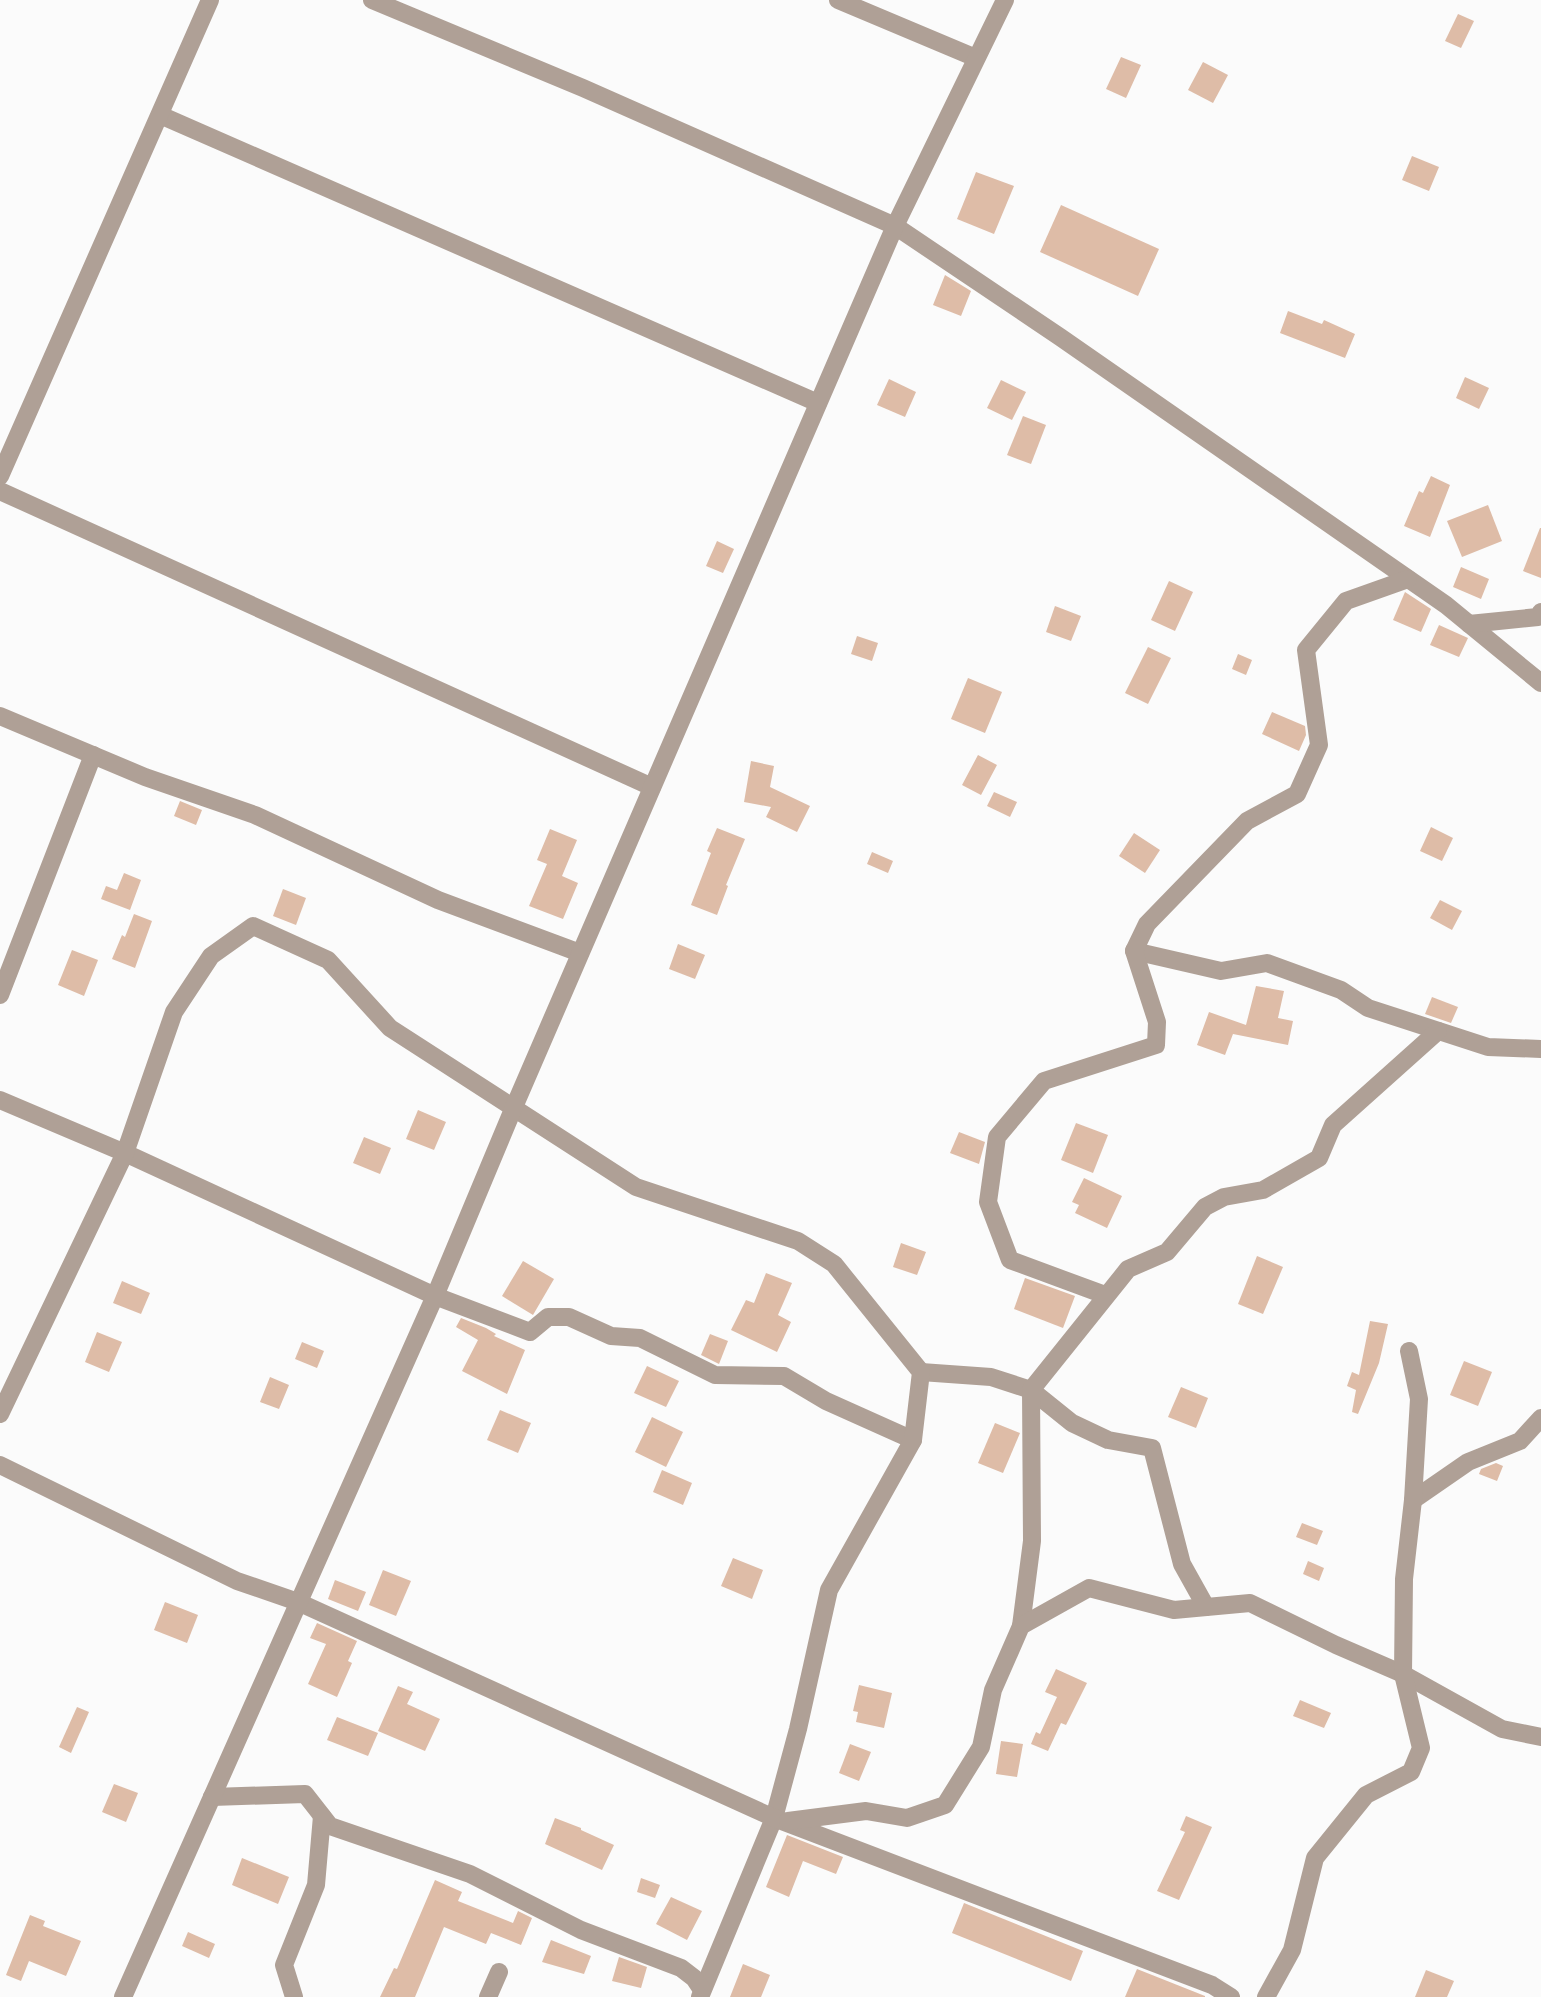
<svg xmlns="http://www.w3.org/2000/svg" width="1541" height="1997" font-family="Commissioner,sans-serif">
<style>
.building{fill:#debca7}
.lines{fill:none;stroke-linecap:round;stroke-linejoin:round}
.minor{stroke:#afa096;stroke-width:18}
</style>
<rect width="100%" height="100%" fill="#fbfbfb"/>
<!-- building -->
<g class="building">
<path d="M1458 14 1474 21 1461 48 1445 41Z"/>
<path d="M1121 57 1141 65 1126 98 1106 89Z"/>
<path d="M1203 62 1228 75 1213 103 1188 90Z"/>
<path d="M1412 156 1439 167 1429 191 1402 180Z"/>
<path d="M976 172 1014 186 994 234 957 219Z"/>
<path d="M1061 205 1159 249 1138 296 1040 252Z"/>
<path d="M945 275 971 291 961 316 933 305Z"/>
<path d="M1288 311 1322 324 1324 320 1355 334 1345 358 1280 333Z"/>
<path d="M1465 377 1489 388 1479 409 1456 398Z"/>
<path d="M889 379 916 392 905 417 877 405Z"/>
<path d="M1001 380 1026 392 1012 420 987 408Z"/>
<path d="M1023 416 1046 425 1031 464 1007 455Z"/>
<path d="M1431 476 1450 485 1430 537 1404 526 1419 491 1423 493Z"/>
<path d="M1488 505 1502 541 1462 557 1447 521Z"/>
<path d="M1540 528H1541V578L1523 571Z"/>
<path d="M717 541 734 549 723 573 706 566Z"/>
<path d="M1461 567 1489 579 1481 599 1453 587Z"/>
<path d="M1169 581 1193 592 1175 631 1151 620Z"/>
<path d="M1405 592 1431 609 1421 632 1393 620Z"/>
<path d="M1055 606 1081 616 1071 641 1046 632Z"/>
<path d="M1439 625 1468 638 1459 657 1430 645Z"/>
<path d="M857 636 878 643 872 661 851 654Z"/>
<path d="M1148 647 1171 658 1148 704 1125 693Z"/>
<path d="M1238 654 1252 660 1246 675 1232 669Z"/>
<path d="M968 678 1002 692 985 733 951 719Z"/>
<path d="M1272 712 1305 726 1306 735 1299 751 1262 734Z"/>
<path d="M978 755 997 765 981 795 962 785Z"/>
<path d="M751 761 774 766 770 787 810 806 797 832 766 817 771 807 744 802Z"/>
<path d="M994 792 1017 802 1010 817 987 806Z"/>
<path d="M180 801 202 810 196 825 174 816Z"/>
<path d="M1431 827 1453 838 1442 861 1420 851Z"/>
<path d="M717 828 745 839 726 885 728 886 717 915 691 905 711 853 707 851Z"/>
<path d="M550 829 577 840 562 876 578 883 563 919 529 906 547 864 537 860Z"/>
<path d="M1134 833 1160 850 1145 873 1119 856Z"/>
<path d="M872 852 893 861 888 873 867 864Z"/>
<path d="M124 873 141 880 130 910 101 899 106 886 117 890Z"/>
<path d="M283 889 306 898 296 925 273 916Z"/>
<path d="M1440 900 1462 911 1452 930 1430 918Z"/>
<path d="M134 914 152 921 135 968 112 959 122 935 125 937Z"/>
<path d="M678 944 705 955 695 979 669 969Z"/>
<path d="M72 950 98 960 84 996 58 985Z"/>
<path d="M1256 986 1284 991 1278 1018 1293 1021 1288 1045 1233 1034 1225 1055 1197 1045 1209 1012 1246 1025Z"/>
<path d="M1432 997 1458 1007 1451 1023 1425 1014Z"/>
<path d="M418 1110 446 1122 434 1150 406 1139Z"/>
<path d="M1076 1123 1108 1135 1093 1173 1061 1160Z"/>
<path d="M959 1132 985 1142 979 1164 950 1153Z"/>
<path d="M364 1137 391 1148 380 1174 353 1163Z"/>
<path d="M1084 1178 1122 1196 1107 1228 1075 1213 1079 1205 1072 1202Z"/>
<path d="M901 1243 926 1252 917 1275 893 1267Z"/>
<path d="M1257 1256 1283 1267 1263 1314 1238 1304Z"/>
<path d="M523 1261 554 1279 533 1315 502 1296Z"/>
<path d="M766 1273 792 1283 778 1315 791 1322 777 1352 731 1330 746 1300 754 1303Z"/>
<path d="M1025 1278 1075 1296 1063 1328 1014 1309Z"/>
<path d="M122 1281 150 1293 141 1314 113 1303Z"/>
<path d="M461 1318 486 1328 496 1334 494 1336 525 1350 507 1394 462 1371 478 1340 456 1327Z"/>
<path d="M1370 1321 1388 1324 1379 1363 1358 1414 1352 1412 1356 1390 1347 1386 1352 1372 1359 1375Z"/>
<path d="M97 1332 122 1342 109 1372 85 1362Z"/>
<path d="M710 1334 728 1341 719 1364 701 1355Z"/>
<path d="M302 1342 324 1351 317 1368 295 1359Z"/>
<path d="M1464 1361 1492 1372 1478 1406 1450 1395Z"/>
<path d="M647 1366 679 1381 666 1407 634 1393Z"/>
<path d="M270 1377 289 1385 279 1409 260 1402Z"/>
<path d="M1181 1387 1208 1398 1196 1428 1168 1417Z"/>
<path d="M500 1410 531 1423 518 1453 487 1440Z"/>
<path d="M652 1417 683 1432 666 1467 635 1452Z"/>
<path d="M995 1423 1020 1433 1003 1473 978 1463Z"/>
<path d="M1496 1463 1503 1466 1497 1481 1479 1474 1481 1469Z"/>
<path d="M662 1470 692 1483 683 1505 653 1492Z"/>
<path d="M1302 1523 1323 1531 1317 1545 1296 1537Z"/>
<path d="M733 1558 763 1570 752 1599 721 1586Z"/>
<path d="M1308 1561 1324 1568 1319 1581 1303 1574Z"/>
<path d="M383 1570 411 1581 396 1616 369 1605Z"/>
<path d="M335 1580 366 1592 358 1611 328 1599Z"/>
<path d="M165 1602 198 1615 187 1643 154 1630Z"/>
<path d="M317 1623 357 1641 348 1661 352 1663 337 1697 308 1684 326 1644 310 1638Z"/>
<path d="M1056 1669 1087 1683 1066 1725 1061 1723 1048 1751 1031 1744 1036 1732 1040 1734 1057 1697 1045 1692Z"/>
<path d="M859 1685 892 1693 884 1728 856 1722 858 1712 853 1711Z"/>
<path d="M398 1686 413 1692 407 1704 440 1719 425 1751 378 1731Z"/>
<path d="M1300 1700 1331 1713 1324 1728 1293 1716Z"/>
<path d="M77 1707 89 1712 71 1753 59 1747Z"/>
<path d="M337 1717 378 1733 368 1756 327 1740Z"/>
<path d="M1001 1741 1023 1744 1017 1777 996 1774Z"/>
<path d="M850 1744 871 1752 859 1781 839 1773Z"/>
<path d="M114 1784 138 1793 126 1822 102 1812Z"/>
<path d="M1186 1816 1212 1827 1179 1900 1157 1891 1185 1832 1180 1830Z"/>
<path d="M555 1818 581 1828V1830L614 1845 602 1870 545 1844Z"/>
<path d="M787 1835 843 1857 836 1874 803 1861 789 1897 766 1887Z"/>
<path d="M242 1858 289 1877 278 1904 232 1885Z"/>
<path d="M641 1878 660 1885 655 1898 637 1892Z"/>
<path d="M435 1880 462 1892 458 1901 513 1923 518 1911 532 1918 521 1945 491 1933 486 1944 444 1927 415 1997H380L394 1968 397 1969Z"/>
<path d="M671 1897 702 1911 687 1940 656 1924Z"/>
<path d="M964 1903 1083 1951 1071 1981 952 1933Z"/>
<path d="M30 1915 45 1921 43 1926 81 1941 66 1976 29 1961 21 1981 6 1975Z"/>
<path d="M188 1932 215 1944 209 1958 182 1946Z"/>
<path d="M551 1940 591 1956 584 1974 542 1962Z"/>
<path d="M619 1957 647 1967 641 1988 612 1981Z"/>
<path d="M743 1964 770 1975 761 1997H730Z"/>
<path d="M1137 1969 1205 1996V1997H1125Z"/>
<path d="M1426 1970 1454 1981 1447 1997H1415Z"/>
</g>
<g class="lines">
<!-- minor -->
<g class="minor">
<path d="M372 0 583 88 895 226 1060 337 1446 605 1541 683"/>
<path d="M838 0 976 58"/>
<path d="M160 115 818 403"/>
<path d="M0 476 210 0"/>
<path d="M0 491 652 787"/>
<path d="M1469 624 1538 617 1541 612"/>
<path d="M0 716 145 777 255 815 438 900 580 953"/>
<path d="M1134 951 1221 971 1267 963 1341 990 1368 1008 1488 1047 1541 1049"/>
<path d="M0 995 93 755"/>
<path d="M0 1100 125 1153 435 1296 530 1332 548 1317H569L611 1336 640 1338 715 1375 784 1376 826 1401 913 1440"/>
<path d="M1105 1295 1010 1260 988 1202 997 1137 1044 1081 1156 1045 1157 1022 1134 951 1147 924 1247 821 1297 794 1319 745 1306 650 1346 601 1408 579"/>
<path d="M921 1372 991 1377 1031 1390 1072 1423 1108 1440 1152 1448 1182 1564 1206 1607"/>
<path d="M0 1414 125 1153 174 1012 211 956 253 926 328 960 390 1028 636 1187 798 1241 834 1264 921 1372 913 1440 829 1590 798 1729 774 1818 700 1997"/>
<path d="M0 1465 237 1581 298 1602 774 1818 1212 1985 1231 1997"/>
<path d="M1413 1500 1468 1462 1520 1441 1541 1418"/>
<path d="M1021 1626 1032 1541 1031 1390 1128 1269 1167 1252 1205 1207 1224 1197 1263 1190 1319 1158 1333 1125 1438 1031"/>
<path d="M212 1797 305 1794 330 1826 470 1874 581 1930 681 1968 694 1978 702 1990"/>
<path d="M788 1821 866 1811 907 1818 945 1805 981 1747 993 1690 1021 1626 1089 1588 1174 1610 1250 1603 1336 1645 1403 1674 1502 1729 1541 1737"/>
<path d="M123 1997 435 1296 514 1107 895 226 1005 0"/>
<path d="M294 1997 284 1965 316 1885 322 1816"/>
<path d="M488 1997 499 1972"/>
<path d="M1266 1997 1292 1950 1315 1858 1366 1795 1411 1772 1421 1748 1403 1674 1404 1579 1413 1500 1419 1399 1409 1351"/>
</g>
</g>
</svg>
